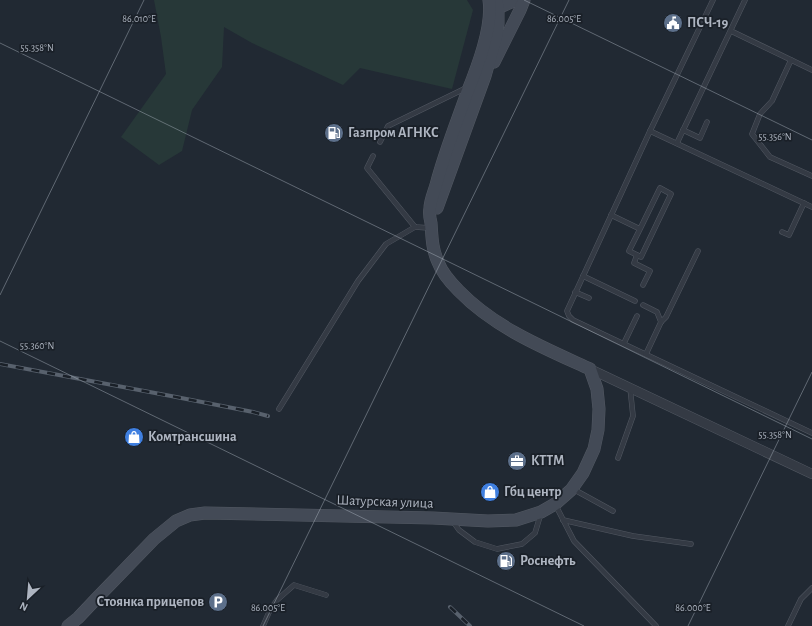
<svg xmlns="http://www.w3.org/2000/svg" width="812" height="626" font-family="'Alegreya Sans',sans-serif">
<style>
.green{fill:#273838}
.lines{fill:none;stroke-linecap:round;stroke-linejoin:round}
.lane-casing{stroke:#525862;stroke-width:5.5}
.street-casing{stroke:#525862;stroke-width:10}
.secondary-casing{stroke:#525862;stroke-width:13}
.lane{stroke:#343a44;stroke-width:4.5}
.street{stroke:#343a44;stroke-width:9}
.secondary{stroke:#434a56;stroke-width:12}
.rail-casing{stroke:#58616d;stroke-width:4}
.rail{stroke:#1a2028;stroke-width:2.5;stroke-dasharray:8;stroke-linecap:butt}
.ticks{fill:none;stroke:#aeb5c1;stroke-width:1;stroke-opacity:0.45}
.labels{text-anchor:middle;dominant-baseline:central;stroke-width:3.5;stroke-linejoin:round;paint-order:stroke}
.poi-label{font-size:14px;font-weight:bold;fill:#aeb5c1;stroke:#1a2028;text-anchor:start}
.street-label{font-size:14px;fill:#aeb5c1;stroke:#1a2028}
.ticks-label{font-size:10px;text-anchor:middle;fill:#aeb5c1;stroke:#1a2028;stroke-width:3.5;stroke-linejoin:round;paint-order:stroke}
</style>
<rect width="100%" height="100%" fill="#212933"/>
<!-- green -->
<path class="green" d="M154 0H467L473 10 452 89 360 68 343 85 252 43 224 27 222 67 192 110 182 151 159 165 121 137 166 74 161 37Z"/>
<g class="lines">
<defs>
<g id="lane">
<path d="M713 0 650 131 567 311 569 316 573 320 812 433"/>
<path d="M731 31 812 70"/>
<path d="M791 60 772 101 760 114 752 134 770 157 812 176"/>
<path d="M683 130 700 138 707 122"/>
<path d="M650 131 812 207"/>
<path d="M380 142 388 126 466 88"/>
<path d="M677 143 745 0"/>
<path d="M373 156 367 168 415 227 430 228"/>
<path d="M611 215 640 229 629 251 641 257 671 194 660 188 640 229"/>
<path d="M782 232 789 235 804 203"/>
<path d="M637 255 634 263 650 271 643 285"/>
<path d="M583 276 635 301"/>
<path d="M575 292 589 298"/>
<path d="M643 305 657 312 661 322"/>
<path d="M624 343 637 316"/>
<path d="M646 354 661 322 666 317 698 251"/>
<path d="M279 409 358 281 386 244 415 227"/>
<path d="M618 458 633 416 630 387"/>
<path d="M573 489 613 511"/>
<path d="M555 504 574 541 656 626"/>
<path d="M452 520 459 530 475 542 497 549 522 544 535 533 541 513"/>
<path d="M563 520 633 536 691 544"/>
<path d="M263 626 270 610 277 600 294 585 326 595"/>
<path d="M788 626 801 599 812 588"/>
</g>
<path id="street" d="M590 369 812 474"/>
<g id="secondary">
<path d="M491 11 516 0"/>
<path d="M494 62 520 10 524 0"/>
<path d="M437 208 485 76 496 37 498 24V8L496 0"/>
<path d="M68 626 78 618 95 600 154 539 176 521 190 515 205 513 433 518 488 521 516 520 541 512 555 504 571 490 583 473 594 449 598 430 599 409 597 389 590 369C544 348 495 328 459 291 450 282 442 273 438 262 432 249 432 237 431 223 430 219 429 213 430 208 430 201 434 192 436 185 444 154 456 124 467 93 477 68 493 27 489 0"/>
</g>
</defs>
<!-- lane casing -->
<use href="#lane" class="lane-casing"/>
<!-- street casing -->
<use href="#street" class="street-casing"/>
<!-- secondary casing -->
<use href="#secondary" class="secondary-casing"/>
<!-- lane -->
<use href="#lane" class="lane"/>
<!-- street -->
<use href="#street" class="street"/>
<!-- secondary -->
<use href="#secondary" class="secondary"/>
<defs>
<g id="rail">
<path d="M0 364 171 396 253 412 268 416"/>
<path d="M450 607 470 626"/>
</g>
</defs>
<!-- rail casing -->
<use href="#rail" class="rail-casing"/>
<!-- rail -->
<use href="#rail" class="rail"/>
</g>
<!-- ticks -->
<path class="ticks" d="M524 0 812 140M0 43 812 439M0 295 144 0M0 341 584 626M263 626 569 0M688 626 812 372"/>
<!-- icons -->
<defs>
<symbol id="civic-disc" viewBox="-11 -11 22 22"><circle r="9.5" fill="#5c6f8a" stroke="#1a2028"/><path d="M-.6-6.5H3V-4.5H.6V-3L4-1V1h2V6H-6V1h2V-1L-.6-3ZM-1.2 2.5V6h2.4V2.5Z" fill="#fff"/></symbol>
<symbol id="fuel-disc" viewBox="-11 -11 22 22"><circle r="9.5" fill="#5c6f8a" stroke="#1a2028"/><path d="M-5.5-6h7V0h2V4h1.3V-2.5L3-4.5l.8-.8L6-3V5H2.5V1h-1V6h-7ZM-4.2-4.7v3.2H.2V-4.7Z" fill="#fff"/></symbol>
<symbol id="shop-disc" viewBox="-11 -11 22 22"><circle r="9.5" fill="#3f7fe0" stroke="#1a2028"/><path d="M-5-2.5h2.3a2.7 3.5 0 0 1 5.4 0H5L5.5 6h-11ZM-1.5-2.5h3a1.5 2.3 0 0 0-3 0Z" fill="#fff"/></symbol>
<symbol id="office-disc" viewBox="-11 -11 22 22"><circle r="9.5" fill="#5c6f8a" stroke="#1a2028"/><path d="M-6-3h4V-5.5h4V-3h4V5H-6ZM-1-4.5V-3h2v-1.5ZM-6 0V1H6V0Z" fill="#fff"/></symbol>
<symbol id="parking-disc" viewBox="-11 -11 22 22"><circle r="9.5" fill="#5c6f8a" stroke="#1a2028"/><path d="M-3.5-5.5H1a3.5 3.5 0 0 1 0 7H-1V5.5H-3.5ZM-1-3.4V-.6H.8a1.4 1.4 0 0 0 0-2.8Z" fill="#fff"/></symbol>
</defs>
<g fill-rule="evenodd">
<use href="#civic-disc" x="662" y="12" width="22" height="22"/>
<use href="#fuel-disc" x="323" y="122" width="22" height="22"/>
<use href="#shop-disc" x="123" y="426" width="22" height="22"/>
<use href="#office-disc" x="506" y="450" width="22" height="22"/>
<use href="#shop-disc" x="479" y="481" width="22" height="22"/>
<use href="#fuel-disc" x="495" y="550" width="22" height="22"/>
<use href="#parking-disc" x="207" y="591" width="22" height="22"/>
</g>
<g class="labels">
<!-- poi labels -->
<g class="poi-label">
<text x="687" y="23">ПСЧ-19</text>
<text x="348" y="133">Газпром АГНКС</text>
<text x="148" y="437">Комтрансшина</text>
<text x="531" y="461">КТТМ</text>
<text x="504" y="492">Гбц центр</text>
<text x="520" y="561">Роснефть</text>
<text x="204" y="602" text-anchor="end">Стоянка прицепов</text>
</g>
<!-- street labels -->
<g class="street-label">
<text transform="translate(385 502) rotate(2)">Шатурская улица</text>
</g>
</g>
<g class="ticks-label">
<text x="139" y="22">86.010°E</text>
<text x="564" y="22">86.005°E</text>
<text x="37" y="51">55.358°N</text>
<text x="775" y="140">55.356°N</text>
<text x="37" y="349">55.360°N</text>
<text x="775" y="438">55.358°N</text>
<text x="268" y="611">86.005°E</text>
<text x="693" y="611">86.000°E</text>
</g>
<!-- north arrow -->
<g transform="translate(28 598) rotate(206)" stroke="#1a2028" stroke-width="3" paint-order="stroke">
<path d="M0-3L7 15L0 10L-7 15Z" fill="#aeb5c1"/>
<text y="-6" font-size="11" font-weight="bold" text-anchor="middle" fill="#aeb5c1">N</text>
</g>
</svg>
